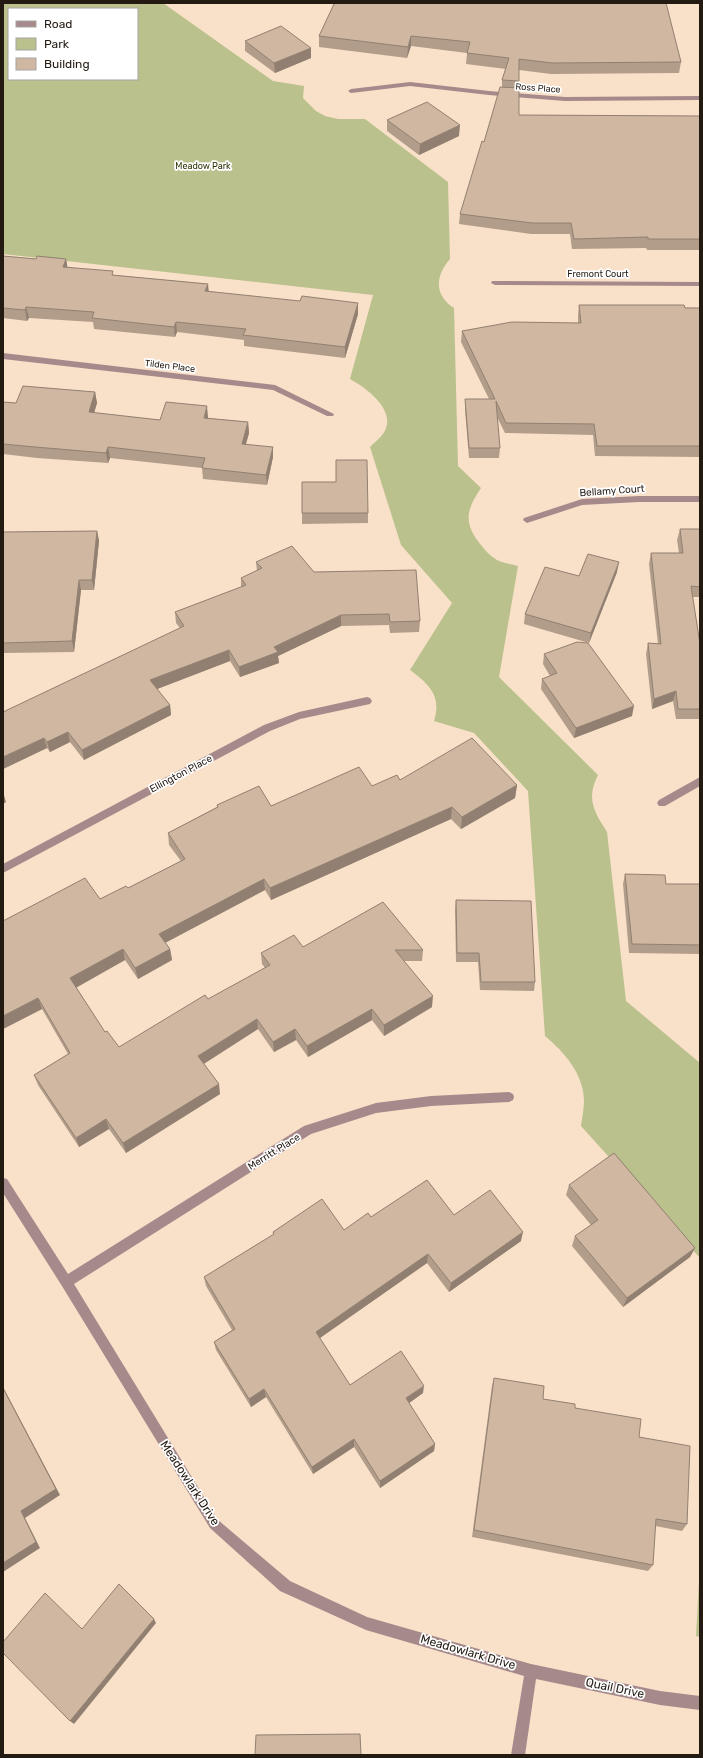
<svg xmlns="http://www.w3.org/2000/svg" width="703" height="1758" font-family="Rubik,sans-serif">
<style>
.green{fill:#bac18c;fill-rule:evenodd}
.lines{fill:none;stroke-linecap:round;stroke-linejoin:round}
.minor{fill:#a5898b;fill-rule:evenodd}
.wall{fill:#b29d8a}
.shaded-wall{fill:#918071}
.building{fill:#cfb7a1;stroke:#918071}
.labels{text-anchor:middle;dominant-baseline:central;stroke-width:3.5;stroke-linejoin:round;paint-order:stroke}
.far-street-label{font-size:9px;fill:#231a12;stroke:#fff}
.far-park-label{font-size:9px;fill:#2f3306;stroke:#fff}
.street-label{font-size:10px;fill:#231a12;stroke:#fff}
.near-street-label{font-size:12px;fill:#231a12;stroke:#fff}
</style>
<rect width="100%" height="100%" fill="#f9e0c9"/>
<!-- green -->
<g class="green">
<path d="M3 3H163L273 81 304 86 303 98 316 111 325 116 338 119H365L448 182 450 259C435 276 434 295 454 308L458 466 481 488C466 510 463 523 481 545 485 550 490 556 497 560 502 563 511 564 518 566L499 677 598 775C586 799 594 812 607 832L626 1001 700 1063V1258L581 1126C582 1118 584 1109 584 1101 584 1074 564 1052 545 1036L528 791 474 733 434 721C442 696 429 684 410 670L452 603 401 545 370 447C374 443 380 438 383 434 399 411 366 388 350 379L373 295 3 254ZM9 9H137V79H9Z"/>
<path d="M700 1563V1637L696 1636Z"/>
</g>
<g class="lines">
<!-- minor -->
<g class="minor">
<path d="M410 82 489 91 565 97 700 96V100L565 101 489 95 410 86 351 93 348 91 351 89Z"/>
<path d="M492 281 700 282V286L495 285 491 283Z"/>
<path d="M3 353 275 385 334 414 333 416H327L273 390 3 359Z"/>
<path d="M639 496H700V502H639L582 505 527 523 523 520 524 518 582 499Z"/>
<path d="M367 697 370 698 372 701 370 704 300 719 270 731 3 873V864L264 725 299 712Z"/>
<path d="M700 777V786L665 806H659L657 803 659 800Z"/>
<path d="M509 1092 513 1094 514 1097 513 1100 509 1102 431 1106 376 1113 311 1134 74 1284 218 1520 290 1581 367 1617 531 1664 660 1691 700 1696V1710L660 1705 536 1679 525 1755H511L524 1676 366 1630 280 1591 210 1528 62 1286 3 1193V1178L7 1179 68 1274 304 1126 376 1103 431 1096Z"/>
</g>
</g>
<!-- wall -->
<g class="wall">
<path d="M337 3 681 62 679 73 551 74 519 70 518 88 519 115 700 116V250H647L646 248 572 249 570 234H531L459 224 460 214 502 87V80L506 69 466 64 467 53 411 46 407 58 319 47V36Z"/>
<path d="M245 41 311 48V58L275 73 245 51Z"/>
<path d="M387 120 459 136 419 155 387 131Z"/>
<path d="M3 256 36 259H66L67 267 114 275 208 284V292L358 314 345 358 244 346V340L177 332 175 337 94 329 93 322 29 318 27 321 3 318Z"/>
<path d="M579 305 700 308V457L595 456 593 435 505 433 497 417 500 448 499 458H469L465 410V399H489L461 342 462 331 578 323V316Z"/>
<path d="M95 392 97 403 94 413 160 420 208 417V418L248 422 249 433 246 444 273 457 267 485 203 479 202 468 110 458 108 463 37 458 3 454V402L16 403Z"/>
<path d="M302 513H368V523L302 524Z"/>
<path d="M680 529H700V597H692L700 644V719H676L673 701 652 709 646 654 648 643 658 644 649 564 651 553H679L677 540Z"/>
<path d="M97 531 99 541 94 590H81L74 652 3 653V532Z"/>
<path d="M256 562 314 572 420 621 419 632 390 633 389 625 341 626 278 656 279 663 240 677 230 661 157 689 170 705 171 715 84 760 70 742 50 752 47 748 3 769 180 628 176 623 175 612 241 587V578L257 571Z"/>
<path d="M617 572 589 643 524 624 525 614 579 576Z"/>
<path d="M544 654 632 716 574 738 541 689 542 679 550 676 543 664Z"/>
<path d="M400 780 517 785 515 798 461 829 451 819 271 900 265 890 165 943 170 949 172 960 138 979 125 960 76 987 105 1032 119 1047 208 999 265 968 262 964 261 953 303 947 423 950 422 961H404L432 1007 384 1036 372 1020 308 1057 296 1040 274 1052 258 1029 204 1064 220 1094 126 1153 109 1129 79 1147 38 1085 34 1075 68 1054 42 1009 3 1029 100 899 128 888 181 861 169 845 168 833 217 807V805L271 806 372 786Z"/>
<path d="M625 874 666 884H700V954L629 953 623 884Z"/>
<path d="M456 900 535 982 534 991 480 990 478 962H456L455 909Z"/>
<path d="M569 1185 695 1248 690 1257 623 1307 572 1246 575 1236 591 1225 566 1195Z"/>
<path d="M454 1215 521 1241 449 1292 427 1263 320 1338 350 1385 423 1393 409 1403 435 1444 434 1451 380 1488 354 1447 313 1474 266 1397 251 1407 216 1350 214 1342 232 1330 206 1286 204 1277 273 1235V1232L344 1230 371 1217Z"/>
<path d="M494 1378 543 1399 575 1408 639 1437 687 1524 682 1531 655 1526 653 1565 648 1571 472 1537 492 1386Z"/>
</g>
<!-- shaded-wall -->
<g class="shaded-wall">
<path d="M411 36V46L407 58 408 47Z"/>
<path d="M311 48V58L275 73 274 63Z"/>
<path d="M460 125 459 136 419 155 420 144Z"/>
<path d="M66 259 68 270 63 267Z"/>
<path d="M208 284 209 294 205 291Z"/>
<path d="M358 303V314L345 358V347Z"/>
<path d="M26 307 29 318 27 321 25 310Z"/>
<path d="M176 322 177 332 175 337 174 327Z"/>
<path d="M95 392 97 403 91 423 89 412Z"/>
<path d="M207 406 208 417 205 429 204 418Z"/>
<path d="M248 422 249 433 243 454 242 444Z"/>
<path d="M108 447 110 458 108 463 106 453Z"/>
<path d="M273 447V457L267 485 266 475Z"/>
<path d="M97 531 99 541 94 590 92 580Z"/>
<path d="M619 562 617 572 589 643 591 633Z"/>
<path d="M79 580 81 590 74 652 72 641Z"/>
<path d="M341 615V626L278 656 279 663 240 677 239 667 274 647Z"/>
<path d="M229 650 230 661 152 691 150 680Z"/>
<path d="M676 691 673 701 652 709 654 699Z"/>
<path d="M170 705 171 715 84 760 82 750Z"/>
<path d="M634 706 632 716 574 738 576 728Z"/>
<path d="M68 732 70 742 50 752 47 742Z"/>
<path d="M44 738 47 748 3 769V757Z"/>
<path d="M517 785 515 798 461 829 462 817Z"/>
<path d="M3 792 6 802 3 804Z"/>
<path d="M452 807 451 819 271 900 270 888Z"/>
<path d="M264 879 265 890 161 945 159 934Z"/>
<path d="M123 949 125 960 74 989 70 978Z"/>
<path d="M170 949 172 960 138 979 135 968Z"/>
<path d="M433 996 432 1007 384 1036V1025Z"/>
<path d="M38 998 42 1009 3 1029V1016Z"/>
<path d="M372 1009V1020L308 1057 307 1046Z"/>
<path d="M257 1019 258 1029 200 1066 198 1056Z"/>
<path d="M295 1029 296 1040 274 1052 273 1042Z"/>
<path d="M219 1084 220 1094 126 1153 123 1143Z"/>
<path d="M106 1119 109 1129 79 1147 76 1138Z"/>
<path d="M523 1232 521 1241 449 1292 451 1283Z"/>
<path d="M695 1248 690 1257 623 1307 627 1298Z"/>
<path d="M428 1254 427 1263 317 1340 316 1332Z"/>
<path d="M424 1386 423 1393 405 1406 406 1398Z"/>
<path d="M3 1387 60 1495 25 1518 40 1548 3 1572Z"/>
<path d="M264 1389 266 1397 251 1407 249 1399Z"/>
<path d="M354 1439V1447L313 1474 312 1467Z"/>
<path d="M435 1444 434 1451 380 1488V1481Z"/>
<path d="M154 1619 156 1623 74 1724 70 1721Z"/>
</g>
<!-- building -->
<g class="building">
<path d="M337 3H666L681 62 552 63 519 59V81L502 80 509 58 467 53 470 42 411 36 408 47 319 36 334 4Z"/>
<path d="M281 26 311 48 274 63 245 41Z"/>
<path d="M500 87 519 88V115L700 116V239H648V237L574 239 571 223H532L460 214 482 141 484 142Z"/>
<path d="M427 102 460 125 420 144 387 120Z"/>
<path d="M3 256 36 259 37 256 66 259 63 267 113 271 112 275 208 284 205 291 300 301 302 296 358 303 345 347 243 335 246 329 176 322 174 327 92 318 94 312 26 307 25 310 3 308Z"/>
<path d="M579 305H684L685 308H700V446H597L594 424 506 423 496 401 500 448H469L465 399H495L462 331 512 322 581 323Z"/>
<path d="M23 386 95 392 89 412 160 420 166 402 207 406 204 418 248 422 242 444 273 447 266 475 202 468 205 458 108 447 106 453 35 447 3 444V402L16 403Z"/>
<path d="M336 460H367L368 513H302V482H336Z"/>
<path d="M680 529H700V587L691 586 700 644V709H678L676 691 654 699 648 643 661 644 651 553H683Z"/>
<path d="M97 531 92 580H79L72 641 3 643V532Z"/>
<path d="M292 546 314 572 416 570 420 621 390 622 389 614 341 615 274 647 278 652 239 667 229 650 150 680 170 705 82 750 68 732 47 742 44 738 3 757V712L184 626 175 612 246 585 241 578 262 568 256 562Z"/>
<path d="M588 554 619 562 591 633 525 614 545 567 579 576Z"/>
<path d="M577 642 588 643 634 706 576 728 542 679 557 673 544 654Z"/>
<path d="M472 738 517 785 462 817 452 807 270 888 264 879 159 934 170 949 135 968 123 949 70 978 105 1032 107 1031 119 1047 205 995 208 999 270 965 261 953 294 935 303 947 383 902 423 950H395L433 996 384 1025 372 1009 307 1046 295 1029 273 1042 257 1019 198 1056 219 1084 123 1143 106 1119 76 1138 34 1075 70 1053 38 998 3 1016V921L85 878 100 899 126 886 128 888 185 859 168 833 218 807 217 805 259 786 271 806 359 767 372 786 397 775 400 780Z"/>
<path d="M625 874 665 875 666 884H700V945L632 944Z"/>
<path d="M456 900 531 901 535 982H481L479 953H457Z"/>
<path d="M614 1153 695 1248 627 1298 575 1236 598 1220 569 1185Z"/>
<path d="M427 1180 454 1215 490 1190 523 1232 451 1283 428 1254 316 1332 350 1385 401 1351 424 1386 406 1398 435 1444 380 1481 354 1439 312 1467 264 1389 249 1399 214 1342 235 1329 204 1277 274 1234 273 1232 322 1199 344 1230 368 1213 371 1217Z"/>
<path d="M494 1378 544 1386 543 1399 575 1404V1408L641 1419 639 1437 690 1446 687 1524 656 1519 653 1565 474 1530Z"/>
<path d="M3 1388 56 1489 21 1511 36 1542 3 1563Z"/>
<path d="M119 1584 154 1619 70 1721 3 1653V1642L45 1593 82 1629Z"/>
<path d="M360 1734 361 1755H255L256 1735Z"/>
</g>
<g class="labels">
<!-- far-street labels -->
<g class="far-street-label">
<text transform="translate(538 88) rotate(4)">Ross Place</text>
<text x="598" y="274">Fremont Court</text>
<text transform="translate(170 366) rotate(7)">Tilden Place</text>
</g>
<!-- far-park labels -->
<g class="far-park-label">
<text x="203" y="166">Meadow Park</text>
</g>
<!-- street labels -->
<g class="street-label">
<text transform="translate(612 491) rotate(-4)">Bellamy Court</text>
<text transform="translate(181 774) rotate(-28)">Ellington Place</text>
<text transform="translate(274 1152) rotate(-32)">Merritt Place</text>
</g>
<!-- near-street labels -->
<g class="near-street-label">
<text transform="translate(190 1483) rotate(57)">Meadowlark Drive</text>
<text transform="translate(468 1652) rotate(16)">Meadowlark Drive</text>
<text transform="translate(615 1688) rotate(12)">Quail Drive</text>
</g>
</g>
<!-- border -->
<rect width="703" height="1758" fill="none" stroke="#231a12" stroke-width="8"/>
<!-- legend -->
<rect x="8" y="8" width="130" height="72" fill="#ffffff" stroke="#a7a3a0"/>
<rect x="16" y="21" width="20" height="6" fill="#a5898b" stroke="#a7a3a0"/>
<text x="44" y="28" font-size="12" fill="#231a12">Road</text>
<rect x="16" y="38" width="20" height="12" fill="#bac18c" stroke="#a7a3a0"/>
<text x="44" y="48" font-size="12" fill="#231a12">Park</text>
<rect x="16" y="58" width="20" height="12" fill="#cfb7a1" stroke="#a7a3a0"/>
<text x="44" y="68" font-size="12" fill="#231a12">Building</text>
</svg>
